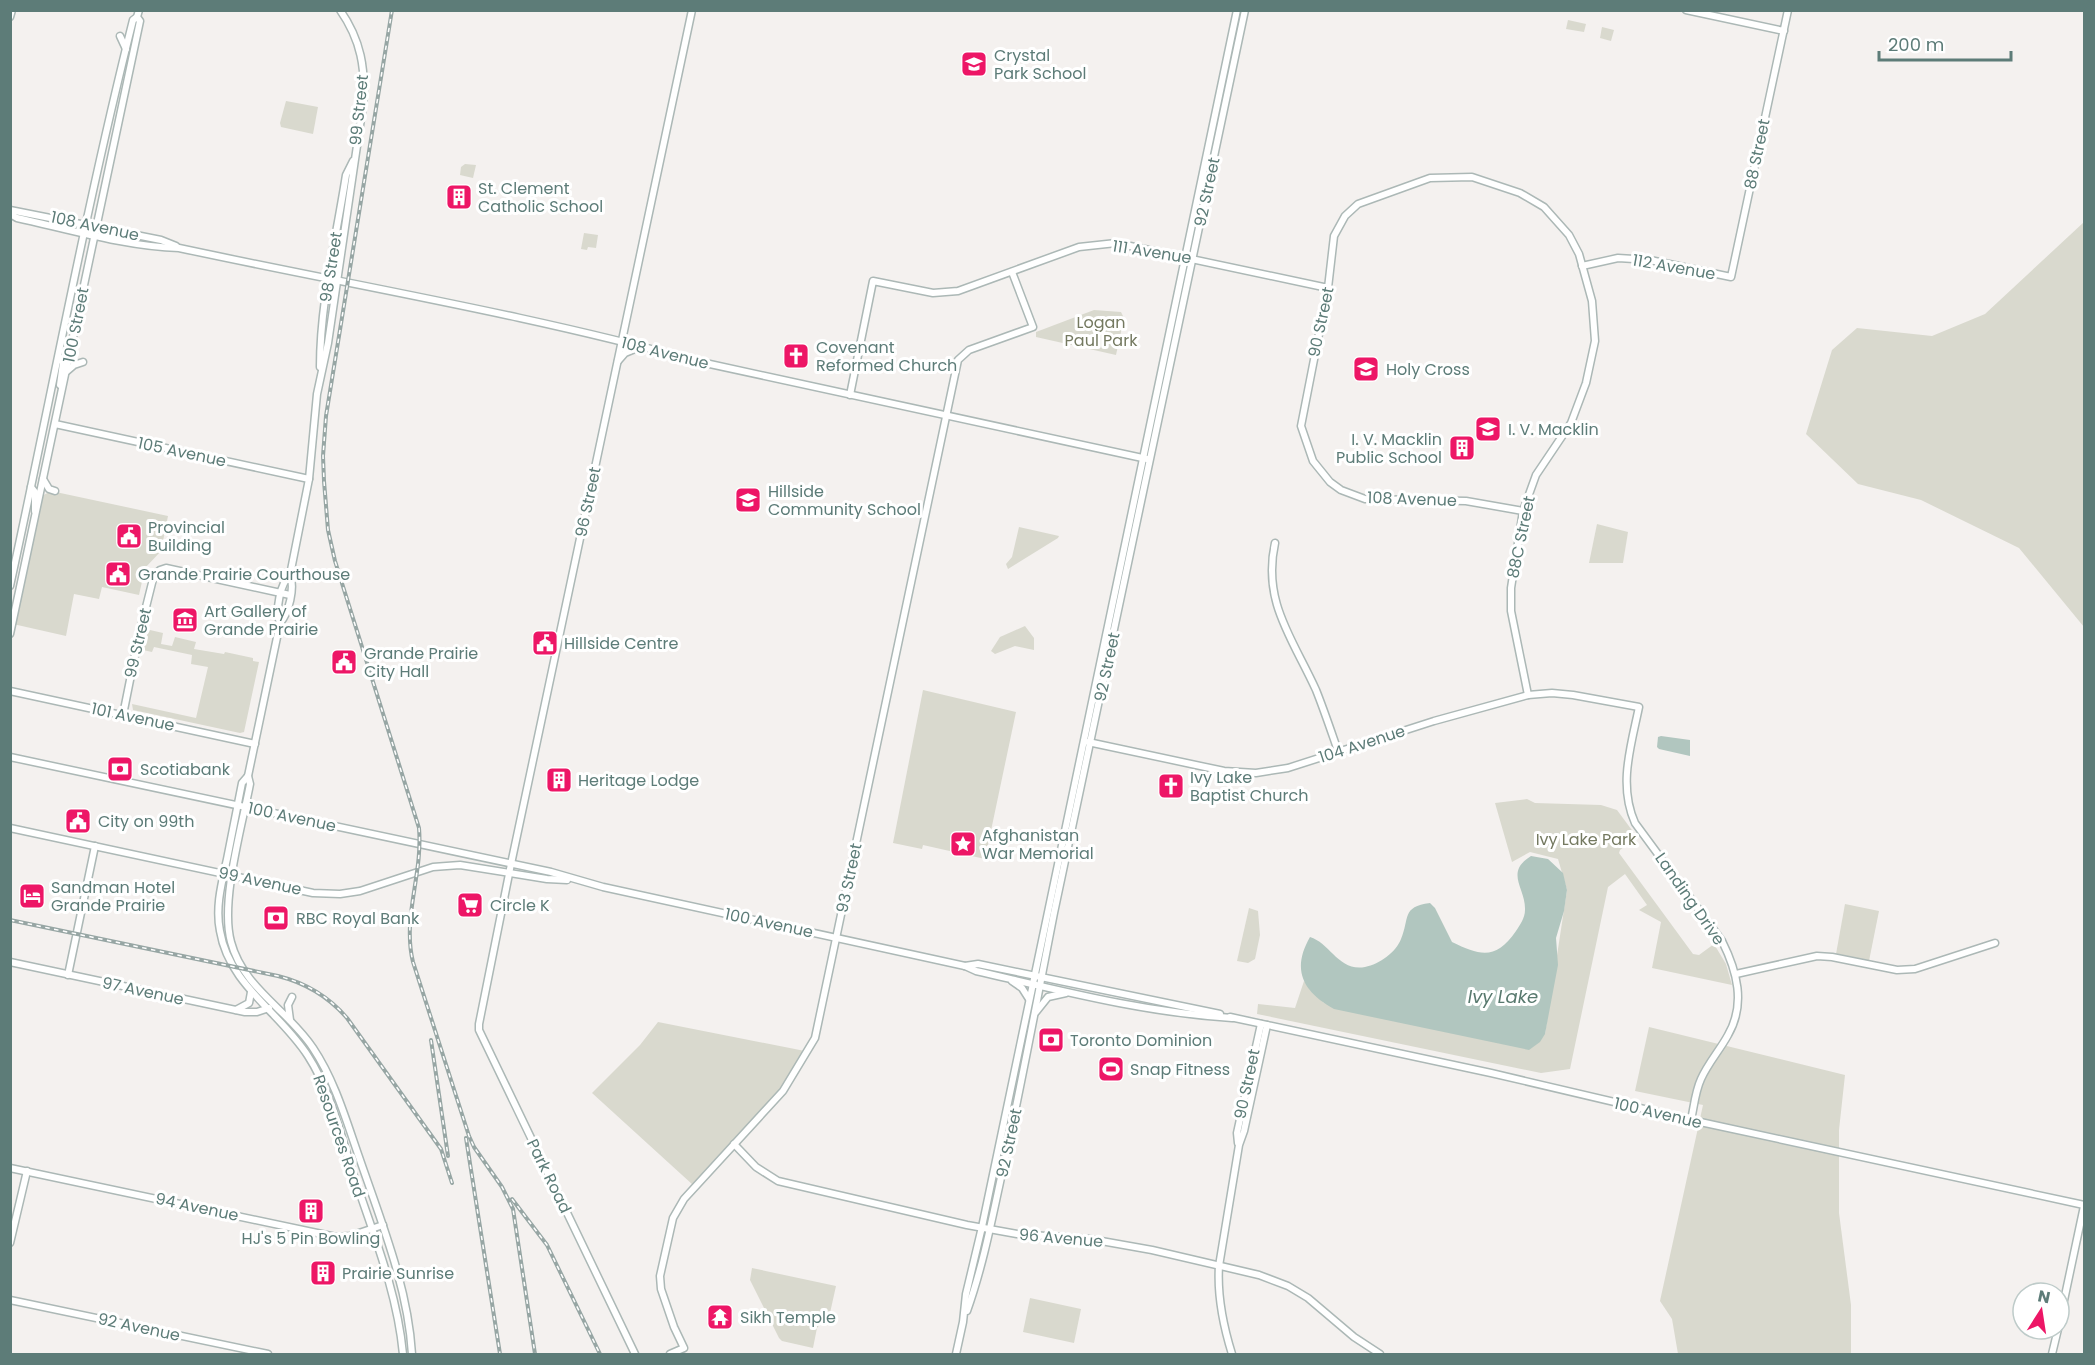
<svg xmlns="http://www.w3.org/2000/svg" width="2095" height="1365" font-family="Poppins,sans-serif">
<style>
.green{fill:#d9d9ce}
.water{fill:#b1c6bf}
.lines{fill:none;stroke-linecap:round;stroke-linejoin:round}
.secondary-casing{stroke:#acb8b6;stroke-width:9}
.secondary{stroke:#fff;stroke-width:6}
.rail-casing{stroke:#97a6a4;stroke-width:4}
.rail{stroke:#fff;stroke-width:1.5;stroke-dasharray:4.5;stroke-linecap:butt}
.labels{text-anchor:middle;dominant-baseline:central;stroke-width:6;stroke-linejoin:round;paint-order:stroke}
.poi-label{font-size:16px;fill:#5d7c78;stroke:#fff;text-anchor:start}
.street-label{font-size:16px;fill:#5d7c78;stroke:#fff}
.park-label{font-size:16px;fill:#747960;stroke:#fff}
.water-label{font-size:18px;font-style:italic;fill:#58796e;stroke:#fff}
</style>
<rect width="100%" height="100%" fill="#f4f1ef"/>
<!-- green -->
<g class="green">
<path d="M1568 20 1586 24 1584 32 1566 29Z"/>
<path d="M1602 27 1614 30 1611 41 1600 38Z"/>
<path d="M286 101 318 107 313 134 281 127 280 123Z"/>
<path d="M465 164 476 165 473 178 460 175 461 167Z"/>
<path d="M2084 222V627L2019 548 1921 500 1858 484 1806 434 1832 350 1857 328 1932 336 1985 314Z"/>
<path d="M584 233 598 235 596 248 588 247 587 250 581 249Z"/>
<path d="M1094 310 1121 312 1124 318 1116 355 1036 337V332Z"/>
<path d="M51 491 168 516 161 551 145 568 139 595 102 587 99 599 74 594 66 636 13 624 40 497Z"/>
<path d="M1597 524 1628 532 1623 563H1589Z"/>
<path d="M1019 527 1059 536 1058 538 1008 569 1006 564 1012 557Z"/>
<path d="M1025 626 1034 638V650L1015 646 995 654 991 651 1000 637Z"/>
<path d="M150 630 163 633 161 644 172 646 175 637 196 642 194 649 224 654 225 652 253 658V661L259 662 244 732 240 733 133 710 132 704 196 718 208 667 191 664 192 655 154 647 152 652 143 650 147 631Z"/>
<path d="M923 690 1016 712 985 859 923 845 922 849 893 843Z"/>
<path d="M1527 799 1535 803 1601 805 1617 810 1637 837 1620 850 1619 853 1693 954 1699 955 1714 944 1726 964 1732 985 1652 968 1661 922 1639 910 1647 905 1625 874 1608 887 1570 1069 1541 1073 1257 1014 1258 1004 1295 1008 1304 981 1324 1003 1545 1034 1567 890 1558 859 1530 852 1512 862 1495 803Z"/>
<path d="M1845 904 1879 911 1869 961 1836 954Z"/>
<path d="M1249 908 1258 911 1260 935 1255 959 1248 963 1237 961Z"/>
<path d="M658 1022 810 1052 784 1094 693 1185 592 1093 640 1045Z"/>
<path d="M1649 1027 1845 1075 1839 1130V1213L1851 1305V1354H1678L1672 1319 1660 1301 1703 1105 1635 1091Z"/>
<path d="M752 1268 836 1286 830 1313 817 1328 813 1348 782 1341 779 1338 750 1280Z"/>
<path d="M1030 1298 1081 1309 1074 1343 1023 1332Z"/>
</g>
<!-- water -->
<g class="water">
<path d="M1661 736 1690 740V756L1659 749 1657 747 1658 737Z"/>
<path d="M1531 856 1548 859 1563 873 1567 890 1564 911 1556 938 1558 965 1545 1034 1540 1042 1529 1050 1334 1009C1303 992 1291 970 1310 937 1330 943 1339 972 1365 967 1380 964 1396 952 1401 939 1410 918 1401 907 1430 903L1435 908 1452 942C1481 956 1496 960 1516 931 1520 925 1525 918 1525 910 1526 888 1504 873 1531 856Z"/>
</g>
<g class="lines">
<defs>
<g id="secondary">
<path d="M340 10C361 40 366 69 363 105L328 343 317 394 309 479 290 575C295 588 289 613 280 623L248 776 250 784C242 826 220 902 231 942 243 988 288 1010 313 1048 335 1081 346 1120 359 1157 381 1221 408 1287 412 1354"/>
<path d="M1686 10 1784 31"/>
<path d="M10 17 12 10"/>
<path d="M120 36 126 49"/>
<path d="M10 210 161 240 176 246"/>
<path d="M10 214 17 218C67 229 128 247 179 248 351 285 526 314 696 361L1147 459"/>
<path d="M1582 266 1618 258 1650 260 1731 277 1788 10"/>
<path d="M59 357 63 363 60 385"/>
<path d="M618 361 625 353 642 346"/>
<path d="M320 367C320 303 336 239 346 175L353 161"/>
<path d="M67 371 74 365 83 362"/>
<path d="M850 395 873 281 933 293 958 291 1079 247 1116 243 1328 288"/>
<path d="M55 424 309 479"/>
<path d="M43 479 49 489 55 491"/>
<path d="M31 487 35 492V511"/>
<path d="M1523 511 1466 501 1365 499 1341 490 1330 482 1313 461 1301 426 1328 288 1334 236 1345 216 1358 204 1430 178 1472 177 1520 193 1544 207 1569 235 1579 254 1592 301 1595 341 1586 383 1571 423 1536 475 1523 511 1511 588V611L1528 695"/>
<path d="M1275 543C1262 602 1293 639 1316 690 1324 710 1331 731 1338 751"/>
<path d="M10 586C51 397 86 207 133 20L137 17"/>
<path d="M280 623C275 610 280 584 290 575"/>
<path d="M10 634 140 21 137 17 139 10"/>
<path d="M10 691 255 744"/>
<path d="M123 715 139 635 154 575 160 570 166 568 290 595"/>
<path d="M1088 742 1224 771 1256 773 1288 768 1434 721 1528 695 1552 693 1573 695 1639 707C1631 746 1618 785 1635 823L1722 941C1737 971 1746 1004 1728 1035 1720 1050 1708 1063 1701 1079 1695 1092 1694 1107 1691 1120"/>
<path d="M10 757 551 872 603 887 965 966 976 971C1063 991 1142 1012 1232 1018"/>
<path d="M248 776 242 783C237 808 232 833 227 859 222 882 215 907 220 931 229 985 280 1012 308 1056 330 1090 340 1132 352 1170 372 1231 397 1290 403 1354"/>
<path d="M10 828 313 893 340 894 360 891 433 867 460 865 547 879 567 880"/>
<path d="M10 962 245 1012H257L269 1008"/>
<path d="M965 966 978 964 1220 1014"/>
<path d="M1736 974 1817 956 1832 957 1897 970 1915 969 1995 943"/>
<path d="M68 975 95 846"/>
<path d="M1012 981 1022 988 1029 999"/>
<path d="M236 1010 249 1003 251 992"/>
<path d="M1036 1012 1048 997 1066 993"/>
<path d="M1230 1017 1491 1073 1691 1120 2084 1205"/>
<path d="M290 1020 288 1005 292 997"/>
<path d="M1238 1143 1237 1133 1261 1024"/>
<path d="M734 1144 756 1167 778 1181 967 1225 1017 1234 1090 1239 1152 1250 1259 1275 1288 1286 1308 1298 1354 1337 1380 1354"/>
<path d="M10 1168 336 1237 350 1236 383 1225"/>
<path d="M10 1243 27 1171"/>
<path d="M10 1300 268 1354"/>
<path d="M967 1311C983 1266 992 1219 1002 1173 1021 1087 1037 1000 1054 913L1245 10"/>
<path d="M2059 1324 2084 1206"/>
<path d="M635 1354 479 1030V1024L511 864 692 10"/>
<path d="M670 1354 684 1348 674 1327 661 1289 660 1276 673 1218 684 1199 783 1091 815 1038 958 360 969 350 1033 327 1012 272"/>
<path d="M956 1354 963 1322 966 1294 982 1227 1237 10"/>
<path d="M1232 1354C1223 1325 1217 1297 1219 1266L1239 1145 1244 1131 1267 1025"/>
<path d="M2052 1354 2058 1329"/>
</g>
</defs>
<!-- secondary casing -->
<use href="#secondary" class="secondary-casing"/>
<!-- secondary -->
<use href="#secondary" class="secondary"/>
<defs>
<g id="rail">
<path d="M392 10 326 416 323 456 324 481 328 530 335 561 419 828C423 875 402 917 413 962L469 1136 474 1147 502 1187 513 1209 535 1354"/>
<path d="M10 920 278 976C306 983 328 996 347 1018L441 1149 452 1183"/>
<path d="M431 1040 448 1156"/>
<path d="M466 1138 500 1354"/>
<path d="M512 1199 547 1245 600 1354"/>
</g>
</defs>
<!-- rail casing -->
<use href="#rail" class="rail-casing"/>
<!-- rail -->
<use href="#rail" class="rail"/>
</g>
<!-- icons -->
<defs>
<symbol id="school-square" viewBox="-11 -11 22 22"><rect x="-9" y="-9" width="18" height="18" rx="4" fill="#ed1666" stroke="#fff"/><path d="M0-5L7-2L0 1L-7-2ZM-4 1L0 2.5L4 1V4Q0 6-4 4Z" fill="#fff"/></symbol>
<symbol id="building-square" viewBox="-11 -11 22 22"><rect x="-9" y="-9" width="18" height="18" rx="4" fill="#ed1666" stroke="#fff"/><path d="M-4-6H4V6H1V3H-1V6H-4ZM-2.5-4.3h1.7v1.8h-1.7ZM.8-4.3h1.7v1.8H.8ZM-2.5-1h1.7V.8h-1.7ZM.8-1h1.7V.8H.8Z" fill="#fff"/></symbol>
<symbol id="church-square" viewBox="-11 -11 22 22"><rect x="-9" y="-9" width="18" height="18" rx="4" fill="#ed1666" stroke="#fff"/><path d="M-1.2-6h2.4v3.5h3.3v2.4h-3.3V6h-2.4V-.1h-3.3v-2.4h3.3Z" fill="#fff"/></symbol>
<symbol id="civic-square" viewBox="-11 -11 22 22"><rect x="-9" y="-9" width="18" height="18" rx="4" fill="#ed1666" stroke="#fff"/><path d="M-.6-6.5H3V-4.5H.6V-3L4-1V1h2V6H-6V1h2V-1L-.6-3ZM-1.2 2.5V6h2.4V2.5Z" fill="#fff"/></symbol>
<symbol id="museum-square" viewBox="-11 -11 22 22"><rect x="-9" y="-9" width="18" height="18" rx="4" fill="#ed1666" stroke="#fff"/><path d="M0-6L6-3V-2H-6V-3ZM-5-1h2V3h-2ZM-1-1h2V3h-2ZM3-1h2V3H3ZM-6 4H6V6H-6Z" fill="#fff"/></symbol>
<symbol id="bank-square" viewBox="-11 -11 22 22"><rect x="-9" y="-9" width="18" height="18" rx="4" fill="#ed1666" stroke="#fff"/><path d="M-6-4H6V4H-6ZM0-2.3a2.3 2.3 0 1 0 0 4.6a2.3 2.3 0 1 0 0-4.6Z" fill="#fff"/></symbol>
<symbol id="sight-square" viewBox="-11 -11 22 22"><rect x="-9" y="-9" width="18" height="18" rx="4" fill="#ed1666" stroke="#fff"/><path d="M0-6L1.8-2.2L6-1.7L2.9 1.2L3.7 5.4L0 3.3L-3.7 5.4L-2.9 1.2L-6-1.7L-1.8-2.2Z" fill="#fff"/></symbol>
<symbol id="hotel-square" viewBox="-11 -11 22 22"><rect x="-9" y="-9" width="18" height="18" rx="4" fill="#ed1666" stroke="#fff"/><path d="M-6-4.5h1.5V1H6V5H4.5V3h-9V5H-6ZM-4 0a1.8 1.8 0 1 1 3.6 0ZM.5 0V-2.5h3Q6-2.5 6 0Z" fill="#fff"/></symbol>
<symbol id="supermarket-square" viewBox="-11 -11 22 22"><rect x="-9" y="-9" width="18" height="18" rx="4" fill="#ed1666" stroke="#fff"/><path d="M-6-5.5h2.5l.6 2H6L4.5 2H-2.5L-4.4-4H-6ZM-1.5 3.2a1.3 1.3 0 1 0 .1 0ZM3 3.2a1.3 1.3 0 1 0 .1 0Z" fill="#fff"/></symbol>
<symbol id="stadium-square" viewBox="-11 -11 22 22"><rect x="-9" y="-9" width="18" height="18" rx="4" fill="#ed1666" stroke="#fff"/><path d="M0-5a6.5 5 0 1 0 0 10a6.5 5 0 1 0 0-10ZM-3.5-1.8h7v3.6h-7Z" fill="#fff"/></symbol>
<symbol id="temple-square" viewBox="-11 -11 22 22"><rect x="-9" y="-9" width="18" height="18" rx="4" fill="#ed1666" stroke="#fff"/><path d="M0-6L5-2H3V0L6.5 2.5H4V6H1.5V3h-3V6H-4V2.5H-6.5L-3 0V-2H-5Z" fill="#fff"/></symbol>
</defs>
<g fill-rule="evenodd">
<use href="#school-square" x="959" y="49" width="30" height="30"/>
<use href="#building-square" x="444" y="182" width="30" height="30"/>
<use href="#church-square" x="781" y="341" width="30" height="30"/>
<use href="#school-square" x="1351" y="354" width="30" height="30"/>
<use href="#school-square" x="1473" y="414" width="30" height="30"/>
<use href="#building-square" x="1447" y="433" width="30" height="30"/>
<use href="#school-square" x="733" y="485" width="30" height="30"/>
<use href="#civic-square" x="114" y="521" width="30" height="30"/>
<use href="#civic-square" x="103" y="559" width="30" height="30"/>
<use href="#museum-square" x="170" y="605" width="30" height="30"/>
<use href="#civic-square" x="530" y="628" width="30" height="30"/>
<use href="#civic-square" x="329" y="647" width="30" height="30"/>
<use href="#bank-square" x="105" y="754" width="30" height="30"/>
<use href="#building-square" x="544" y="765" width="30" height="30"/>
<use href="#church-square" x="1156" y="771" width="30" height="30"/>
<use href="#civic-square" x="63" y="806" width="30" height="30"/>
<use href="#sight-square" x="948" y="829" width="30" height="30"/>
<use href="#hotel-square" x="17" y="881" width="30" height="30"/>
<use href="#supermarket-square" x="455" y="890" width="30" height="30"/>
<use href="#bank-square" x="261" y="903" width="30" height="30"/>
<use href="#bank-square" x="1036" y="1025" width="30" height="30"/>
<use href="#stadium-square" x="1096" y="1054" width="30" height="30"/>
<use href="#building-square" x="296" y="1196" width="30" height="30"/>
<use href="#building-square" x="308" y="1258" width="30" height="30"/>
<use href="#temple-square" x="705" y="1302" width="30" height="30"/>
</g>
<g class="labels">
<!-- poi labels -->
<g class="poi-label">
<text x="994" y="55">Crystal<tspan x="994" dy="18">Park School</tspan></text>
<text x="478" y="188">St. Clement<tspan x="478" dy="18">Catholic School</tspan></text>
<text x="816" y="347">Covenant<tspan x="816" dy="18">Reformed Church</tspan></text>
<text x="1386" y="369">Holy Cross</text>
<text x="1508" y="429">I. V. Macklin</text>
<text x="1442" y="439" text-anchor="end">I. V. Macklin<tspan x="1442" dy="18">Public School</tspan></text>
<text x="768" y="491">Hillside<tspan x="768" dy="18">Community School</tspan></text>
<text x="148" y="527">Provincial<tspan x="148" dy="18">Building</tspan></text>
<text x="138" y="574">Grande Prairie Courthouse</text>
<text x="204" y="611">Art Gallery of<tspan x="204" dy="18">Grande Prairie</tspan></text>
<text x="564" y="643">Hillside Centre</text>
<text x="364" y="653">Grande Prairie<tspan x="364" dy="18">City Hall</tspan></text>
<text x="140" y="769">Scotiabank</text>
<text x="1190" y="777">Ivy Lake<tspan x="1190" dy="18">Baptist Church</tspan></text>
<text x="578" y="780">Heritage Lodge</text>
<text x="98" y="821">City on 99th</text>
<text x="982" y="835">Afghanistan<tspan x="982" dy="18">War Memorial</tspan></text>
<text x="51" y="887">Sandman Hotel<tspan x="51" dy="18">Grande Prairie</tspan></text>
<text x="490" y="905">Circle K</text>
<text x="296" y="918">RBC Royal Bank</text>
<text x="1070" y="1040">Toronto Dominion</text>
<text x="1130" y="1069">Snap Fitness</text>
<text x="311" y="1238" text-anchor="middle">HJ's 5 Pin Bowling</text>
<text x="342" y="1273">Prairie Sunrise</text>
<text x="740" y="1317">Sikh Temple</text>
</g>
<!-- street labels -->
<g class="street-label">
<text transform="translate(359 110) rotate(-84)">99 Street</text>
<text transform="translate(1757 154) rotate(-78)">88 Street</text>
<text transform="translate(1207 192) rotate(-78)">92 Street</text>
<text transform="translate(95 226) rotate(12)">108 Avenue</text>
<text transform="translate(1152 252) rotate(9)">111 Avenue</text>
<text transform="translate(331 267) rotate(-81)">98 Street</text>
<text transform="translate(1674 267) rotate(10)">112 Avenue</text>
<text transform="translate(1321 322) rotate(-78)">90 Street</text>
<text transform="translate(76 325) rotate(-79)">100 Street</text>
<text transform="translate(665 353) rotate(14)">108 Avenue</text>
<text transform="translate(182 452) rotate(12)">105 Avenue</text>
<text transform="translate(1412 499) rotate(2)">108 Avenue</text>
<text transform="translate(588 502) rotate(-78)">96 Street</text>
<text transform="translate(1521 537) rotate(-78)">88C Street</text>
<text transform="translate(138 643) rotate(-77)">99 Street</text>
<text transform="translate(1107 667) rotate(-78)">92 Street</text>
<text transform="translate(133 717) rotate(12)">101 Avenue</text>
<text transform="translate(1362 744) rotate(-18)">104 Avenue</text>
<text transform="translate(292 817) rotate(12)">100 Avenue</text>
<text transform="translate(849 878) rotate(-78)">93 Street</text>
<text transform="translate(260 881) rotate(12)">99 Avenue</text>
<text transform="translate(1690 899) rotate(55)">Landing Drive</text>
<text transform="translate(769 923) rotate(12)">100 Avenue</text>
<text transform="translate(143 991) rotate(12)">97 Avenue</text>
<text transform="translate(1247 1084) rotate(-78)">90 Street</text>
<text transform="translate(1658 1113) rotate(13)">100 Avenue</text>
<text transform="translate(339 1136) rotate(71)">Resources Road</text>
<text transform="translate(1009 1143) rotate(-78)">92 Street</text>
<text transform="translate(549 1176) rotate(64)">Park Road</text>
<text transform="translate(197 1207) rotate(12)">94 Avenue</text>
<text transform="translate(1061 1238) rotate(5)">96 Avenue</text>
<text transform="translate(139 1327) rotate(12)">92 Avenue</text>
</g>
<!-- park labels -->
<g class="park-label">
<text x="1101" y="322">Logan<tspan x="1101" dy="18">Paul Park</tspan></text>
<text x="1586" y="839">Ivy Lake Park</text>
</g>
<!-- water labels -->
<g class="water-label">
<text x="1503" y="996">Ivy Lake</text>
</g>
</g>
<!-- border -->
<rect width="2095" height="1365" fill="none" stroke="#5d7c78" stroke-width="24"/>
<!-- north arrow -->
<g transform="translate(2041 1311) rotate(12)"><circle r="28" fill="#ffffff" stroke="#becbc9" stroke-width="1.5"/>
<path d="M0-4.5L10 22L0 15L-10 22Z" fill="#ed1666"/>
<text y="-9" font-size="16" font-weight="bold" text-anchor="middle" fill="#5d7c78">N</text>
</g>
<!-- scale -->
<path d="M1879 51v9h132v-9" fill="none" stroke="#5d7c78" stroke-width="3"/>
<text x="1888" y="51" font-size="18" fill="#5d7c78" stroke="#ffffff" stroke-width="4.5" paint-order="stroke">200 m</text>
</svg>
